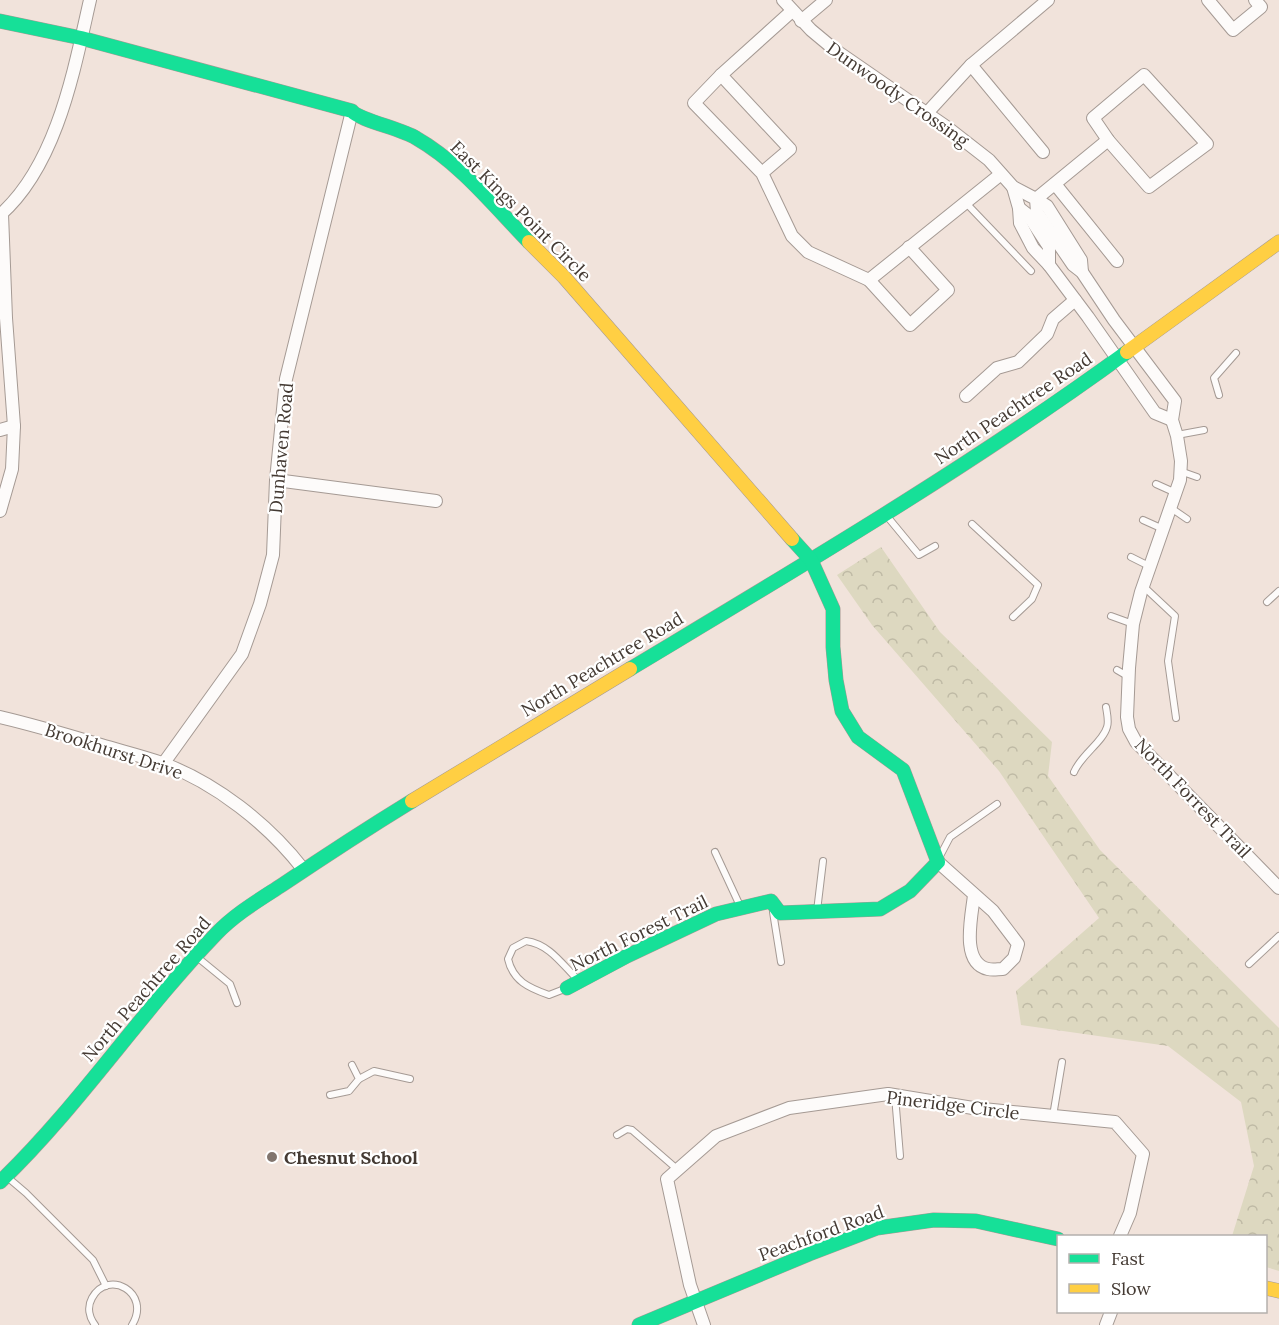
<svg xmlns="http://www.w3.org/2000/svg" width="1279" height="1325" font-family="Lora,serif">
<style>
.forest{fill:url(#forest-crowns)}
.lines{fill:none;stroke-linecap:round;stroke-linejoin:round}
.lane-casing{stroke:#a59a94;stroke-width:8}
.street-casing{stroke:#a59a94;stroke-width:14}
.fast-casing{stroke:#a59a94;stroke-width:15}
.slow-casing{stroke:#a59a94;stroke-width:15}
.lane{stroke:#fdfbfa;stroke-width:6}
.street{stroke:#fdfbfa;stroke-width:12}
.fast{stroke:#16e098;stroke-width:14}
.slow{stroke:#ffcf43;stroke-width:14}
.poi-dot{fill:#81756e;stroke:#fff;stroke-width:2}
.labels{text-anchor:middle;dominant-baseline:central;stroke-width:4.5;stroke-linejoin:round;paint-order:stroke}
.street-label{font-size:18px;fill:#443a33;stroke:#fff}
.poi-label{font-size:18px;font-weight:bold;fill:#443a33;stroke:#fff;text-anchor:start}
</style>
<defs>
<pattern id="forest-crowns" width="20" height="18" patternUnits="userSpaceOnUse" patternTransform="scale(1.5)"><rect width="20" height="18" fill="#ddd8c0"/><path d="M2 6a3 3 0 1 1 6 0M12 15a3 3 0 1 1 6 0" fill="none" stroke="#bfbaa5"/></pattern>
</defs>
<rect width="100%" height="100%" fill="#f1e3db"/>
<!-- forest -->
<path class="forest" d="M881 547 940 632 1052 742 1048 776 1100 850 1279 1028V1271L1266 1267V1236H1232L1254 1166 1241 1102 1168 1046 1021 1025 1016 991 1099 918 999 771 872 625 837 575Z"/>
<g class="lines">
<defs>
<g id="lane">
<path d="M966 203 1031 271"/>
<path d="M1219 395 1214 378 1236 353"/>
<path d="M1177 435 1204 430"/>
<path d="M1180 471 1197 477"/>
<path d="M1156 484 1176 493"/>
<path d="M1171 508 1187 519"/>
<path d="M886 515 919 555 935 546"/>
<path d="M1143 520 1163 529"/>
<path d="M972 524 1038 585 1032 599 1013 617"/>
<path d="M1131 557 1149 566"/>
<path d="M1143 586 1175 616 1168 661 1176 718"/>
<path d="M1267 602 1279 591"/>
<path d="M1111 616 1133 624"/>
<path d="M1117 670 1129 677"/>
<path d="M1074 772C1081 755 1103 742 1107 727 1109 722 1107 713 1106 707"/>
<path d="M715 852 741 908"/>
<path d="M940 856 950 837 997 804"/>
<path d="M817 911 823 861"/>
<path d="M773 912 781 962"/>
<path d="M197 957 230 984 237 1003"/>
<path d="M1249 964 1279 936"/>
<path d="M567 988 549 995C529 988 513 981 508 959L513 948 526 941C549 944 562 964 577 979"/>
<path d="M359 1079 374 1071 410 1079"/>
<path d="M330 1095 349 1091 359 1079 352 1065"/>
<path d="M895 1096 900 1156"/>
<path d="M1053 1116 1062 1062"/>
<path d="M617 1135 627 1129 632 1130 677 1169"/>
<path d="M6 1176 26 1193 93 1260 106 1286"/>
<path d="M95 1325C89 1317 87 1307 92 1298 108 1268 152 1293 132 1325"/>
</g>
<g id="street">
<path d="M783 0 811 30 835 50 948 128 989 160 1013 187 1036 199 1037 212 1073 265 1082 272 1114 320 1175 401 1172 420 1177 436 1181 461 1180 480 1141 592 1133 624 1129 668 1127 717 1129 729 1136 742 1150 756 1279 888"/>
<path d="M1208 0 1233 30 1261 7 1255 0"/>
<path d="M801 21 826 0"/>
<path d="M721 75 792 11"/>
<path d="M1144 75 1207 144 1149 187 1108 140 1093 118Z"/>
<path d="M927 113 971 65"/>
<path d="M1043 152 971 65 1048 0"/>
<path d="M762 173 790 149 721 75 694 103 762 173 792 236 808 252 869 280 1001 174"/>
<path d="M1055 184 1117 261"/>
<path d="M1013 187 1019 208 1020 223 1033 248 1049 265 1088 317 1155 413 1172 420"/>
<path d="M1019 208 1028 215 1049 247V265"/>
<path d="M0 215C57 165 74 70 90 0"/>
<path d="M1082 272 1081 260 1047 206 1036 199 1108 140"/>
<path d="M869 280 910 325 948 290 909 247"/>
<path d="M966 396 997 368 1018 362 1047 334 1053 319 1075 300"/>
<path d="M0 430 14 426"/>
<path d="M276 480 436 501"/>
<path d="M0 511 12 469 14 426 6 318 2 214"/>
<path d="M0 717C34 725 68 735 101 745 121 751 142 756 162 763 216 783 268 824 303 869"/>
<path d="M163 764 242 654 260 604 273 555 276 480 286 379 352 111"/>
<path d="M938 862 993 911 1018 944 1014 958 1003 969C998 969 993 970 988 969 960 963 972 915 974 895"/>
<path d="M704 1325 690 1285 667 1179 716 1136 789 1108 888 1094 973 1108 1115 1122 1143 1154 1130 1213 1120 1236"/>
<path d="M1106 1325 1111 1312"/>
</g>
<g id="fast">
<path d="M0 21 81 38 352 111C359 120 402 129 416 138 460 163 494 206 529 242"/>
<path d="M630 669C798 568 968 468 1127 352"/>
<path d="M567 988 627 956 716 914 771 901 780 913 880 909 910 891 938 862 903 770 858 737 842 711 836 680 833 647V609L811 560 792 539"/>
<path d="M0 1182C79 1106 140 1013 216 934 235 914 259 900 282 885 325 856 368 828 412 801"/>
<path d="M639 1325 809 1254 877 1228 934 1220 976 1221 1058 1239"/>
</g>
<g id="slow">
<path d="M529 242 564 277 792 539"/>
<path d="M1127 352 1279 242"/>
<path d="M412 801 630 669"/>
<path d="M1266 1288 1279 1291"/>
</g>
</defs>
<!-- lane casing -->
<use href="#lane" class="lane-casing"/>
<!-- street casing -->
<use href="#street" class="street-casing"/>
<!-- fast casing -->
<use href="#fast" class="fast-casing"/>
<!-- slow casing -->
<use href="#slow" class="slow-casing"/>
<!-- lane -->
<use href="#lane" class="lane"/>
<!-- street -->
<use href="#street" class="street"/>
<!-- fast -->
<use href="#fast" class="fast"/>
<!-- slow -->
<use href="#slow" class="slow"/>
</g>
<!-- markers -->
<circle class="poi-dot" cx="272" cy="1157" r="6"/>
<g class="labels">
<!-- street labels -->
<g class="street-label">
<text transform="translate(898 94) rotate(35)">Dunwoody Crossing</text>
<text transform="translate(521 211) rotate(45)">East Kings Point Circle</text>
<text transform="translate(1013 408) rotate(-34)">North Peachtree Road</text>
<text transform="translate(281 448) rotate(-85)">Dunhaven Road</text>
<text transform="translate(602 664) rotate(-31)">North Peachtree Road</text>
<text transform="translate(114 751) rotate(18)">Brookhurst Drive</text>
<text transform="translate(1193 798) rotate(46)">North Forrest Trail</text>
<text transform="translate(639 933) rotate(-26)">North Forest Trail</text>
<text transform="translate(146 989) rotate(-49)">North Peachtree Road</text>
<text transform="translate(953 1105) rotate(7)">Pineridge Circle</text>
<text transform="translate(821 1233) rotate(-20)">Peachford Road</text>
</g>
<!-- poi labels -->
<g class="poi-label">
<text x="284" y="1157">Chesnut School</text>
</g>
</g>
<!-- legend -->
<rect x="1057" y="1235" width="210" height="78" fill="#ffffff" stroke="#b4b0ad" stroke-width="1.5"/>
<rect x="1069" y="1254" width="30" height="9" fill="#16e098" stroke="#b4b0ad" stroke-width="1.5"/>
<text x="1111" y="1265" font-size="18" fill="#443a33">Fast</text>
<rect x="1069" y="1284" width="30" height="9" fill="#ffcf43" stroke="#b4b0ad" stroke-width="1.5"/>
<text x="1111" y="1295" font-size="18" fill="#443a33">Slow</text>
</svg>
